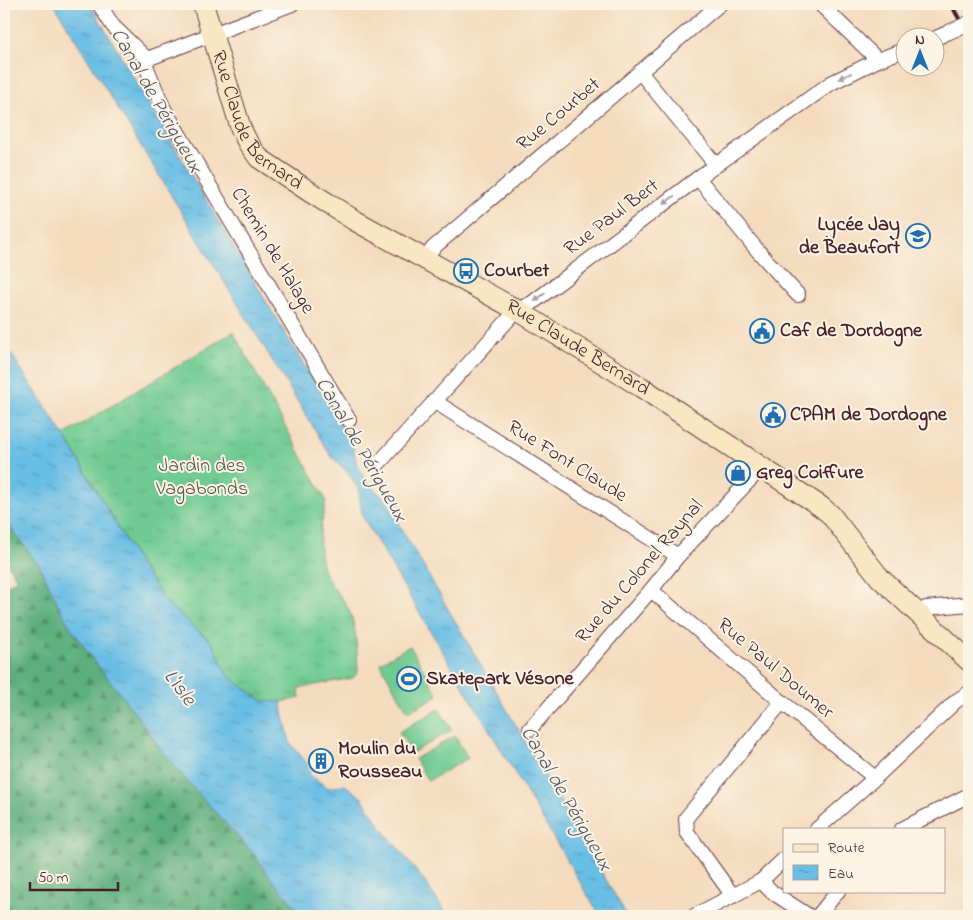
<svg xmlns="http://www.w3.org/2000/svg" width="973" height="920" font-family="'Indie Flower',sans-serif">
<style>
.grass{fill:url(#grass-tufts);stroke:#5d755e}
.forest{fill:url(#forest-firs);stroke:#536754}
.garden{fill:#70cb92;stroke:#5d755e}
.water{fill:url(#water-ripples);stroke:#5a6e88}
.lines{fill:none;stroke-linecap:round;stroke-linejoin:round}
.street-casing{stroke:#643b41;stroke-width:16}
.secondary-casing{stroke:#643b41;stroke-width:22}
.street{stroke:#fff;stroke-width:14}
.secondary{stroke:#f9e7c3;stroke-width:20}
.rail{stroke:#4a1f2b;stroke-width:4}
.street-bridge-casing{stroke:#643b41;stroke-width:16;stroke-linecap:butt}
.street-bridge{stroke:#fff;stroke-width:14}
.oneway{fill:#ae9aa0}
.labels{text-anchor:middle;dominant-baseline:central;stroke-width:4;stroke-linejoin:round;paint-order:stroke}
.street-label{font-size:20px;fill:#4a1f2b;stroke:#fcf5e5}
.poi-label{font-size:20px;font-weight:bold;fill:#4a1f2b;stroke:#fcf5e5;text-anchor:start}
.park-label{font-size:20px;fill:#55534a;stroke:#fcf5e5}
.water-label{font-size:21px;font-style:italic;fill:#55576c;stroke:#fcf5e5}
</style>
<defs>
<pattern id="grass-tufts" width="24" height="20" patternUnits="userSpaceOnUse" patternTransform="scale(1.25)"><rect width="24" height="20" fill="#70cb92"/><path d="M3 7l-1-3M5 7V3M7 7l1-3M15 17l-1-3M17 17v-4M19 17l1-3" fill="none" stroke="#62ae7e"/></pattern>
<pattern id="forest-firs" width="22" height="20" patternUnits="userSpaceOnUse" patternTransform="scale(1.25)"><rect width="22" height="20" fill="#5caf7c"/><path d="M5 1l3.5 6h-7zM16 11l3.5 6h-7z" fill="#4e8e66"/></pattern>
<pattern id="water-ripples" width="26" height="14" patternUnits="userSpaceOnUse" patternTransform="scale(1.25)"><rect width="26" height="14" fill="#69bee5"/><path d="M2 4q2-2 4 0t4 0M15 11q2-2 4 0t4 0" fill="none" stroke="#589aba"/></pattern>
</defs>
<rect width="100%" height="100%" fill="#fcf5e5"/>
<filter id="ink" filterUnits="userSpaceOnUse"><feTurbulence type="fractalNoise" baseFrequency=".02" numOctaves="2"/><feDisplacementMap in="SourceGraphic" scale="10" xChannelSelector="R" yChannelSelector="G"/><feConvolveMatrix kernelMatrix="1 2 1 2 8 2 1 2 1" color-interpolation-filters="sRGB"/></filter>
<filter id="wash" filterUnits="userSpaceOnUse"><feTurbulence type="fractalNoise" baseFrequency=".0096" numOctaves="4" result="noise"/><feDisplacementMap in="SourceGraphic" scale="20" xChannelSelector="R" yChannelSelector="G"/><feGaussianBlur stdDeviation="1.12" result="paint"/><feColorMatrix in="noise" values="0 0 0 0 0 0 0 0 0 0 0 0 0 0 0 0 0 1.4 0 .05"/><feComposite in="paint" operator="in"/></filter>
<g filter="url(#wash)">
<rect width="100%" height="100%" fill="#f4dbbe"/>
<!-- grass -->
<path class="grass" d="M233 332 326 500C321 525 315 552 326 576 333 590 346 600 351 615 357 633 357 653 358 672L353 678 299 688 300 698 281 702 263 701 227 676 212 642 167 604 140 565 64 435Z"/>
<!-- forest -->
<path class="forest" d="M4 519 39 565 67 622 91 657 133 710 161 749 187 781 252 852 270 877 303 916H4V587L17 579 4 559Z"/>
<!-- garden -->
<g class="garden">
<path d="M410 646 438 695 408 712 380 663Z"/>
<path d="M439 709 452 730 412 753 399 732Z"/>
<path d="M455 736 468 758 428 781 415 759Z"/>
</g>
<!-- water -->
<g class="water">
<path d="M54 4H90L299 357 352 442 357 465 369 485 387 500 398 523 627 916H600L362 516 359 490 348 473 331 456Z"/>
<path d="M4 343 64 435 140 565 167 604 212 642 228 676 263 701 281 702 290 743 307 763 310 775 328 788 345 785 362 798 382 828 424 881 448 916H303L270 877 252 852 187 781 161 749 133 710 91 657 67 622 39 565 4 519Z"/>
</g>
</g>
<g filter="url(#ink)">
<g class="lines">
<defs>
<g id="street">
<path d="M99 4 113 26 147 59"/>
<path d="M820 4 878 60"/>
<path d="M936 38 949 32"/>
<path d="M147 59 145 62 146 66 163 107 349 420"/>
<path d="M147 59 292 4"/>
<path d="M640 72 716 165"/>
<path d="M698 178 758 251 798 295"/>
<path d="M425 258 433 248 720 4"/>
<path d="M434 401 678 556"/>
<path d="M379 463 517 310 532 303 698 178 831 83 878 60 906 49"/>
<path d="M651 590 782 702 875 778"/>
<path d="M919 614 926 608 969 604"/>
<path d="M530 729 651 590 678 556 762 467"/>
<path d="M817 829 875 778 956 701 969 693"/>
<path d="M902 829 969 795"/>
<path d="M761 881 772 892 809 916"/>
<path d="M733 896 687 832 686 818 782 702"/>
<path d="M694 916 761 881 784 859"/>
<path d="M818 916 838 891"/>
</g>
<g id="secondary">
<path id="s1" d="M203 4 241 129 248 143 259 158 310 192 354 220 517 310 641 387 820 506 830 514 880 578 969 661"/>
</g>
</defs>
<!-- street casing -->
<use href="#street" class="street-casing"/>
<!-- secondary casing -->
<use href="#secondary" class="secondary-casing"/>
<!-- street -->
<use href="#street" class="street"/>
<!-- secondary -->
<use href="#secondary" class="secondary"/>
<!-- rail -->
<path class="rail" d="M951 4 969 37"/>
<defs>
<path id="street-bridge" d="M949 32 969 23"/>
</defs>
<!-- street-bridge casing -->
<use href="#street-bridge" class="street-bridge-casing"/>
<!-- street-bridge -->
<use href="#street-bridge" class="street-bridge"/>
</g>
<!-- one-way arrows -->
<defs><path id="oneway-solid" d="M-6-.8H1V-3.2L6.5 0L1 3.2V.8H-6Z" transform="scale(1.25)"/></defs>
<g class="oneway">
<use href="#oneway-solid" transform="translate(845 76) rotate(155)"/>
<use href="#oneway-solid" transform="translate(669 200) rotate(143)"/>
<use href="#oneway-solid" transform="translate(540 297) rotate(143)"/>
</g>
</g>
<!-- icons -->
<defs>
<symbol id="school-ring" viewBox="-11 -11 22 22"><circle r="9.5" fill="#fcf5e5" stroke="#1f6fb2" stroke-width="1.5"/><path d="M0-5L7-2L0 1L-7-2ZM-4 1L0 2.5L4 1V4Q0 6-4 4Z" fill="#1f6fb2"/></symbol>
<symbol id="bus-ring" viewBox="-11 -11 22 22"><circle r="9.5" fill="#fcf5e5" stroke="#1f6fb2" stroke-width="1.5"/><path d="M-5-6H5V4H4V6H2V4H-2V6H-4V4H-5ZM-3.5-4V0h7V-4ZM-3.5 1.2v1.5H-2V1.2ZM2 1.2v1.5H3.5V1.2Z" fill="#1f6fb2"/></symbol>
<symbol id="civic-ring" viewBox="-11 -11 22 22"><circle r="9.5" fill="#fcf5e5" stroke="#1f6fb2" stroke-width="1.5"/><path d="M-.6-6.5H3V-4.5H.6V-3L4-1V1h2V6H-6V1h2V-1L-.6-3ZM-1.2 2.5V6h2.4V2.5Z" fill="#1f6fb2"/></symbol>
<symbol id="shop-ring" viewBox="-11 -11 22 22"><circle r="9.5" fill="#fcf5e5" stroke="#1f6fb2" stroke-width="1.5"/><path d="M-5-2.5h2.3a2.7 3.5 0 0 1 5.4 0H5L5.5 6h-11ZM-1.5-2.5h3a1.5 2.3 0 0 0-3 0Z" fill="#1f6fb2"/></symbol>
<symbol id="stadium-ring" viewBox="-11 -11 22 22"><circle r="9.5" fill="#fcf5e5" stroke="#1f6fb2" stroke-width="1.5"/><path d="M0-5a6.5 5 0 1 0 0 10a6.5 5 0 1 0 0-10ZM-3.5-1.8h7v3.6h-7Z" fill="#1f6fb2"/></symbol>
<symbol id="building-ring" viewBox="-11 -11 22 22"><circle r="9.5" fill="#fcf5e5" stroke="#1f6fb2" stroke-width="1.5"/><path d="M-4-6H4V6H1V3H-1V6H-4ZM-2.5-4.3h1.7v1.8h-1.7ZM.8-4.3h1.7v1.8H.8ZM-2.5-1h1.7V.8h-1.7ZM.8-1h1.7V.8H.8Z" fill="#1f6fb2"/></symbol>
</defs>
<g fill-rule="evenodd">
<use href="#school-ring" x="904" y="222" width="28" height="28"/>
<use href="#bus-ring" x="452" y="257" width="28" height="28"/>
<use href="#civic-ring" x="748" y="317" width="28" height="28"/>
<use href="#civic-ring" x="759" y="401" width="28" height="28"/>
<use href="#shop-ring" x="724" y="459" width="28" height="28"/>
<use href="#stadium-ring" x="395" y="665" width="28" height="28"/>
<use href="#building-ring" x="307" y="747" width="28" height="28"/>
</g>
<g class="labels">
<!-- street labels -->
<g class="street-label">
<text transform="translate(559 115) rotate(-40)">Rue Courbet</text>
<text stroke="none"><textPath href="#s1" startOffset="132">Rue Claude Bernard</textPath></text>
<text transform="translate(612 218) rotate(-37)">Rue Paul Bert</text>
<text transform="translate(272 251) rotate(59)">Chemin de Halage</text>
<text stroke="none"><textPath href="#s1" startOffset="536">Rue Claude Bernard</textPath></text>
<text transform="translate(567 462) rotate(32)">Rue Font Claude</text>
<text transform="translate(640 572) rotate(-49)">Rue du Colonel Raynal</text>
<text transform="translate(775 669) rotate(40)">Rue Paul Doumer</text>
</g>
<!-- poi labels -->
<g class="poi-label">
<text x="900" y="225" text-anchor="end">Lycée Jay<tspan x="900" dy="23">de Beaufort</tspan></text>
<text x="484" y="271">Courbet</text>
<text x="780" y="331">Caf de Dordogne</text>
<text x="790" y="415">CPAM de Dordogne</text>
<text x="756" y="473">Greg Coiffure</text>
<text x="426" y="679">Skatepark Vésone</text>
<text x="338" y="749">Moulin du<tspan x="338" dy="23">Rousseau</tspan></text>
</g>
<!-- park labels -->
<g class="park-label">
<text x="202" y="466">Jardin des<tspan x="202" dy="23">Vagabonds</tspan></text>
</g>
<!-- water labels -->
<g class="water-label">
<text transform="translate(156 101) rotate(60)">Canal de Périgueux</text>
<text transform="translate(361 450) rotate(60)">Canal de Périgueux</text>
<text transform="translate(179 688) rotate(53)">L'Isle</text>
<text transform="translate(566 799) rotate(60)">Canal de Périgueux</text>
</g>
</g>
<!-- margin -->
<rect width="973" height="920" fill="none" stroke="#fcf5e5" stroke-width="20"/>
<!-- legend -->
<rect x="783" y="828" width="162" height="65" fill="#fcf5e5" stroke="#b59f9b"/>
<rect x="793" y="844" width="25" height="8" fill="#f9e7c3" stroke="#b59f9b"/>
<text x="828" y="852" font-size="15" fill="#4a1f2b">Route</text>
<rect x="793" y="865" width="25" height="15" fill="url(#water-ripples)" stroke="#b59f9b"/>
<text x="828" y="878" font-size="15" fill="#4a1f2b">Eau</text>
<!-- north arrow -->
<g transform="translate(920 52)"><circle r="24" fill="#fcf5e5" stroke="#b59f9b"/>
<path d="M0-4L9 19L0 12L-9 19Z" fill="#1f6fb2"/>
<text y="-8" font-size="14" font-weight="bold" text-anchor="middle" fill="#4a1f2b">N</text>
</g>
<!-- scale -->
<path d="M30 882v8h88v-8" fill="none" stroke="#4a1f2b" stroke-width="2.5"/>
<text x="38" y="882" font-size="15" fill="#4a1f2b" stroke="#fcf5e5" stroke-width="4" paint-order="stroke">50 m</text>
</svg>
